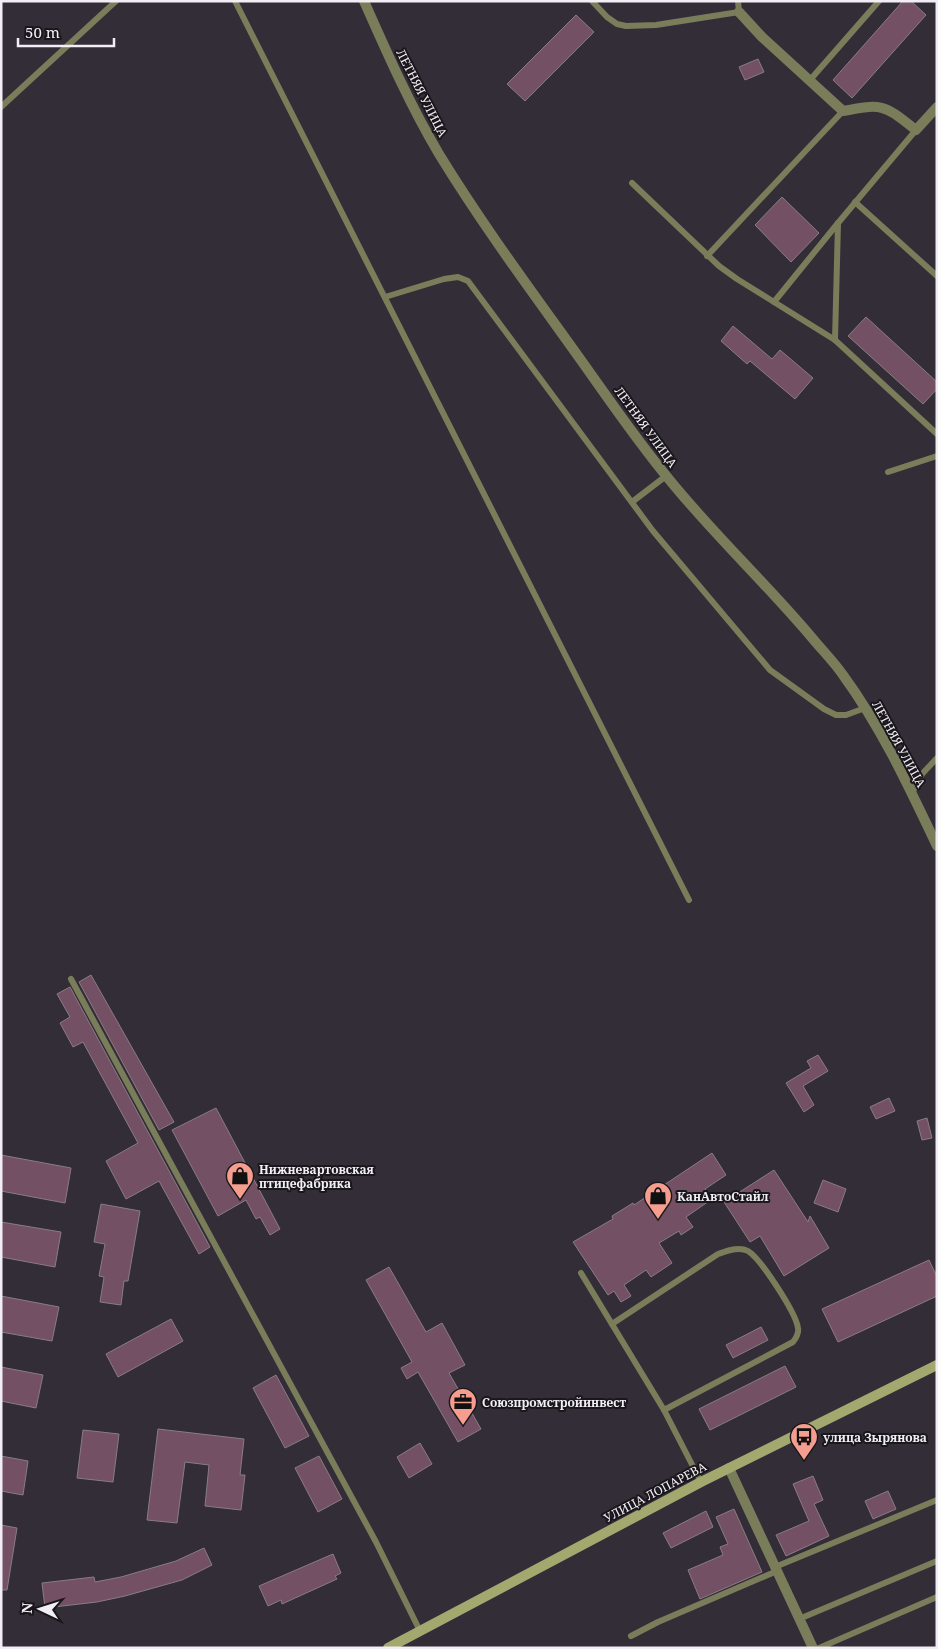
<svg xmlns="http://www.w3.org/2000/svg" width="938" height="1649" font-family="'Noto Serif',serif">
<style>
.building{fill:#735063;stroke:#8a7c83}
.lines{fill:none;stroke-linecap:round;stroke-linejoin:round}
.service{stroke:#797d59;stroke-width:6}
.minor{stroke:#797d59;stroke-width:10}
.secondary{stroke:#a3a86f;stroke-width:10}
.labels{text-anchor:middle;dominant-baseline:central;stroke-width:4;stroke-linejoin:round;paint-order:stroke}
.street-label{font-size:12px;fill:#f2eef5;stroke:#19171b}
.poi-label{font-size:12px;font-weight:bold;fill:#f2eef5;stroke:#19171b;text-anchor:start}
</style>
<rect width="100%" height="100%" fill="#332d37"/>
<!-- building -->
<g class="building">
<path d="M903 1H911L926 15 852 98 833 80Z"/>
<path d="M576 15 594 32 525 101 507 84Z"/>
<path d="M758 59 764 72 745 80 739 67Z"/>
<path d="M782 197 819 233 791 262 755 225Z"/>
<path d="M866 317 937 382V389L923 404 848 336Z"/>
<path d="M733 326 772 359 780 350 813 378 795 399 750 361 747 364 721 341Z"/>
<path d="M91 975 174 1122 159 1130 79 982Z"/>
<path d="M70 987 210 1247 199 1254 159 1181 126 1199 106 1161 138 1143 83 1042 73 1047 60 1023 70 1017 57 994Z"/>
<path d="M818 1055 828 1071 803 1086 814 1105 804 1112 786 1083 811 1068 807 1061Z"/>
<path d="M889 1098 895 1111 876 1119 870 1107Z"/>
<path d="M216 1108 280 1229 270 1235 260 1217 256 1219 246 1200 218 1216 172 1130Z"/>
<path d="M927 1118 932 1138 922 1140 917 1121Z"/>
<path d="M712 1153 726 1175 705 1189 712 1199 686 1217 693 1227 681 1235 679 1231 659 1243 672 1263 651 1277 646 1270 624 1285 631 1296 621 1302 614 1291 608 1295 573 1242 613 1219 612 1216 633 1203 634 1205Z"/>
<path d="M1 1155 71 1168 65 1203 1 1191Z"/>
<path d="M774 1170 808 1222 810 1216 829 1248 784 1276 760 1236 750 1242 724 1202Z"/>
<path d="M823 1180 846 1189 838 1212 814 1203Z"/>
<path d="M101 1204 140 1211 128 1281H124L121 1305 100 1302 104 1277 99 1276 105 1244 94 1242Z"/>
<path d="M1 1222 61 1232 55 1267 1 1257Z"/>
<path d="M929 1260 937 1277V1296L838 1342 822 1309Z"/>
<path d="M389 1267 426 1332 442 1323 465 1365 449 1373 481 1429 458 1442 418 1372 407 1379 401 1368 412 1362 366 1280Z"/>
<path d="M1 1296 59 1307 52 1341 1 1332Z"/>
<path d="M171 1319 183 1341 118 1377 106 1354Z"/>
<path d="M761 1327 768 1340 733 1358 726 1345Z"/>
<path d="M785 1366 796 1387 710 1430 699 1409Z"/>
<path d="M1 1367 43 1375 36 1408 1 1401Z"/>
<path d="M276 1375 309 1436 285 1448 253 1388Z"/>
<path d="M158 1429 244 1439 240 1475H245L241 1510 205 1506 209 1465 185 1462 177 1523 147 1520Z"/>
<path d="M83 1430 119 1434 113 1482 77 1478Z"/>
<path d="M420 1443 432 1464 409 1478 397 1457Z"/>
<path d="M1 1456 28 1461 23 1495 1 1491Z"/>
<path d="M319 1456 342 1499 318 1512 295 1468Z"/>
<path d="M813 1476 823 1500 814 1504 829 1536 786 1556 776 1535 809 1521 793 1484Z"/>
<path d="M888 1491 896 1509 873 1519 865 1501Z"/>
<path d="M734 1509 762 1572 700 1599 688 1570 723 1555 720 1547 728 1544 716 1517Z"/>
<path d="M706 1511 713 1527 671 1548 663 1533Z"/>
<path d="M1 1525 17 1528 7 1590H1Z"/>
<path d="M204 1548 212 1565 182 1580 125 1596 97 1602 45 1608 42 1583 94 1577 95 1582 121 1577 176 1561Z"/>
<path d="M333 1554 341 1573 335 1576 337 1579 282 1604 281 1600 268 1606 259 1586Z"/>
</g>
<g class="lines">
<!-- service -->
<g class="service">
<path d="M235 1 689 900"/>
<path d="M592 1 607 17 617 24 626 26 656 25 739 12 738 1"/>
<path d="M810 80 879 1"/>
<path d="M1 107 116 1"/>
<path d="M916 130 838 223 835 340 937 434"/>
<path d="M632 183 719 266 737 279 774 302"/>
<path d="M855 202 937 276"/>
<path d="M707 256 843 111"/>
<path d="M385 297 444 279 458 277 468 281 653 531 770 670 824 709 836 715H846L865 708"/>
<path d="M835 340 774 302 838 223"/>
<path d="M888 472 937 456"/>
<path d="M632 502 666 476"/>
<path d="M912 793 922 774 937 758"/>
<path d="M71 979 376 1542 420 1631"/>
<path d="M581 1273 664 1410 701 1482"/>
<path d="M612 1324 718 1254C727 1251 739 1246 748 1251 761 1259 796 1313 798 1328 799 1333 796 1338 793 1342L664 1410"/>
<path d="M775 1567 937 1500"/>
<path d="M799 1619 937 1561"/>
<path d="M631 1636 658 1622 777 1571"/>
<path d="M819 1648 937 1597"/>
</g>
<!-- minor -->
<g class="minor">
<path d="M364 1C387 53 410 105 439 154 480 221 527 285 573 349 604 392 634 437 668 478 713 534 767 584 813 639 823 651 834 662 843 675 881 727 909 787 937 846"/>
<path d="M739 12 762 37 843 111C884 103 884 105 916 130L937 107"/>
<path d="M729 1468 813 1648"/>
</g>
<!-- secondary -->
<path class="secondary" d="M388 1648 701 1482 937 1365"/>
</g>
<!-- icons -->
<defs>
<symbol id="shop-pin" viewBox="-11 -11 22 30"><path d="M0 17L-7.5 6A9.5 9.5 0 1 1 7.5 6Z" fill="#f59d8e" stroke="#19171b"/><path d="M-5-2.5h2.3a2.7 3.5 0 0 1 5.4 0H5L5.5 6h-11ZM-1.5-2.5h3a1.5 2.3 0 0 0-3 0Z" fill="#111"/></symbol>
<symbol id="office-pin" viewBox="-11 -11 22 30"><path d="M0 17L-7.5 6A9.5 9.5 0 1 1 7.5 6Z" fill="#f59d8e" stroke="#19171b"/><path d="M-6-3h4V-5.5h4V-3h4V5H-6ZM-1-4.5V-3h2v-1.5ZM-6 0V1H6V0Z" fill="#111"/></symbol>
<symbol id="bus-pin" viewBox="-11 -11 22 30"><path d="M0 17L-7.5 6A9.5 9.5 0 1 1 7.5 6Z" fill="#f59d8e" stroke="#19171b"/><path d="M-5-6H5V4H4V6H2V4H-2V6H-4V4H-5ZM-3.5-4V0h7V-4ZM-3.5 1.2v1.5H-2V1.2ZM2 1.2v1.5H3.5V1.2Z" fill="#111"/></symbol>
</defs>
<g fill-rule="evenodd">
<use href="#shop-pin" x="224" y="1160" width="32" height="43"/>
<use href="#shop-pin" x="642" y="1180" width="32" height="43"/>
<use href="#office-pin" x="447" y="1386" width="32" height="43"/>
<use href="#bus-pin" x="788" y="1421" width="32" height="43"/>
</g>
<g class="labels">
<!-- street labels -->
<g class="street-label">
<text transform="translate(422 93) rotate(63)">ЛЕТНЯЯ УЛИЦА</text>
<text transform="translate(646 427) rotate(54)">ЛЕТНЯЯ УЛИЦА</text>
<text transform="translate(899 744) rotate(61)">ЛЕТНЯЯ УЛИЦА</text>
<text transform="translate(655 1492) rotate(-28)">УЛИЦА ЛОПАРЕВА</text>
</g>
<!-- poi labels -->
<g class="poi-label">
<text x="259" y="1169">Нижневартовская<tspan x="259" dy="14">птицефабрика</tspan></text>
<text x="677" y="1196">КанАвтоСтайл</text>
<text x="482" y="1402">Союзпромстройинвест</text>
<text x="823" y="1437">улица Зырянова</text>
</g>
</g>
<!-- border -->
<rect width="938" height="1649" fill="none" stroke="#f2eef5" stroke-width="5"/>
<!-- north arrow -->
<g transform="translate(40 1609) rotate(274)" stroke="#19171b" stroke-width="4" paint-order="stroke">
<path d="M0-4L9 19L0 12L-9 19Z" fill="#f2eef5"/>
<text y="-8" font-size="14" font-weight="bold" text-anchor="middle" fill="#f2eef5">N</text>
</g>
<!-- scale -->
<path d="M18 38v8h96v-8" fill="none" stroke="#f2eef5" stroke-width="2.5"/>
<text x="25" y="38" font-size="15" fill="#f2eef5" stroke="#19171b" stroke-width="4" paint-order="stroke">50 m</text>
</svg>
